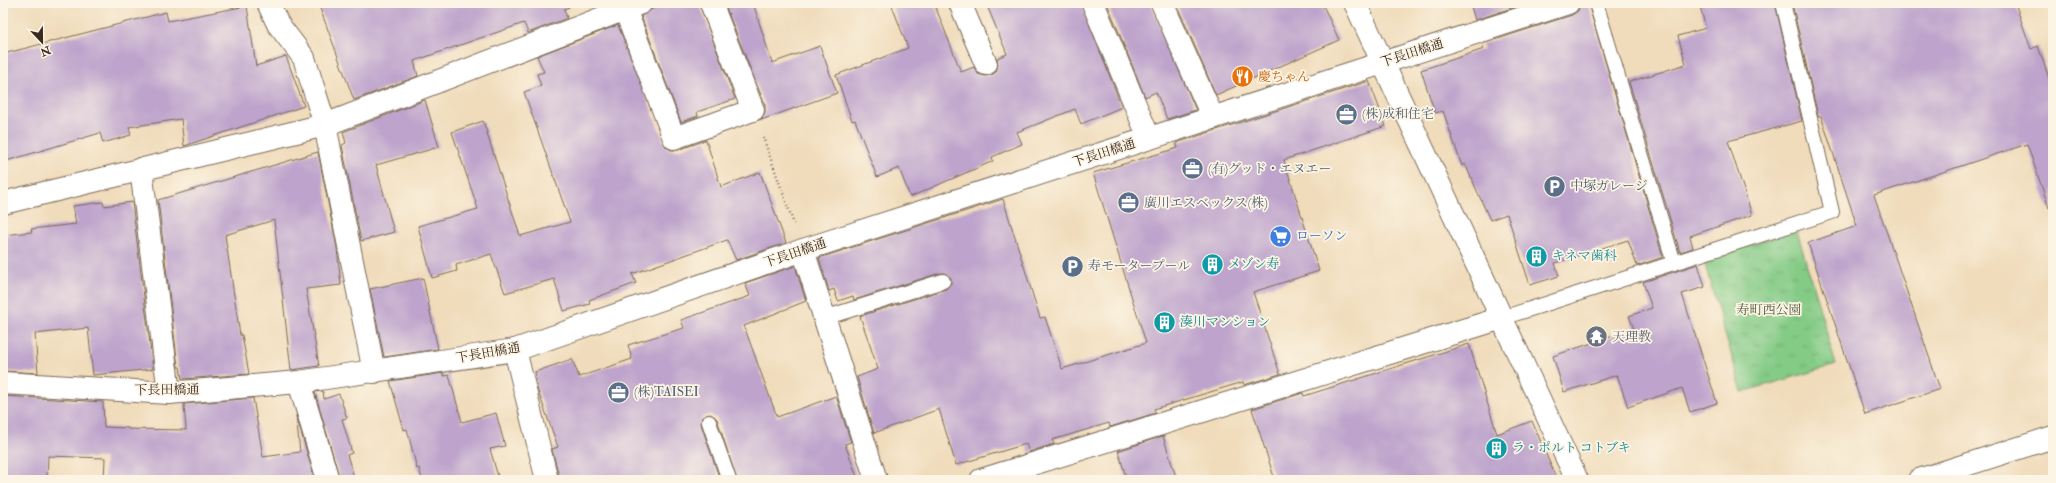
<svg xmlns="http://www.w3.org/2000/svg" width="2056" height="483" font-family="'IM FELL Double Pica','Noto Serif JP',serif">
<style>
.park{fill:url(#park-tufts);stroke:#607a52}
.building{fill:#bea4cc}
.lines{fill:none;stroke-linecap:round;stroke-linejoin:round}
.lane-casing{stroke:#7a6855;stroke-width:16}
.street-casing{stroke:#7a6855;stroke-width:24}
.secondary-casing{stroke:#7a6855;stroke-width:24}
.path{stroke:#7a6855;stroke-width:2.5;stroke-dasharray:1 3;stroke-linecap:butt}
.lane{stroke:#fff;stroke-width:14}
.street{stroke:#fff;stroke-width:22}
.secondary{stroke:#fff;stroke-width:22}
.labels{text-anchor:middle;dominant-baseline:central;stroke-width:3.5;stroke-linejoin:round;paint-order:stroke}
.street-label{font-size:13px;fill:#3b2a1e;stroke:#fcf5e5}
.food-label{font-size:13px;fill:#c56008;stroke:#fcf5e5;text-anchor:start}
.service-label{font-size:13px;fill:#4e5e75;stroke:#fcf5e5;text-anchor:start}
.shop-label{font-size:13px;fill:#366cbe;stroke:#fcf5e5;text-anchor:start}
.culture-label{font-size:13px;fill:#0d838f;stroke:#fcf5e5;text-anchor:start}
.park-label{font-size:13px;fill:#515a3d;stroke:#fcf5e5}
.worship-label{font-size:13px;fill:#5b616d;stroke:#fcf5e5;text-anchor:start}
</style>
<defs>
<pattern id="park-tufts" width="24" height="20" patternUnits="userSpaceOnUse"><rect width="24" height="20" fill="#84cb86"/><path d="M3 7l-1-3M5 7V3M7 7l1-3M15 17l-1-3M17 17v-4M19 17l1-3" fill="none" stroke="#73ae73"/></pattern>
</defs>
<rect width="100%" height="100%" fill="#fcf5e5"/>
<filter id="ink" filterUnits="userSpaceOnUse"><feTurbulence type="fractalNoise" baseFrequency=".025" numOctaves="2"/><feDisplacementMap in="SourceGraphic" scale="8" xChannelSelector="R" yChannelSelector="G"/><feConvolveMatrix kernelMatrix="1 2 1 2 8 2 1 2 1" color-interpolation-filters="sRGB"/></filter>
<filter id="wash" filterUnits="userSpaceOnUse"><feTurbulence type="fractalNoise" baseFrequency=".012" numOctaves="4" result="noise"/><feDisplacementMap in="SourceGraphic" scale="16" xChannelSelector="R" yChannelSelector="G"/><feGaussianBlur stdDeviation="0.9" result="paint"/><feColorMatrix in="noise" values="0 0 0 0 0 0 0 0 0 0 0 0 0 0 0 0 0 1.4 0 .05"/><feComposite in="paint" operator="in"/></filter>
<g filter="url(#wash)">
<rect width="100%" height="100%" fill="#f0dcbb"/>
<!-- park -->
<path class="park" d="M1797 231 1836 365 1742 392 1703 258Z"/>
<g id="blocks">
<!-- building -->
<g class="building">
<path d="M318 3H569V7L564 9 567 18 528 33 524 23 414 61 418 76 354 100Z"/>
<path d="M667 3H699L735 99 697 112 698 116 681 122 641 16 652 9Z"/>
<path d="M724 3H753L772 63 820 46 837 93 761 120 765 112V105Z"/>
<path d="M891 3H934L961 72 974 67 978 74 985 76 991 75 996 72 998 65 997 58 1007 54 986 3H1081L1122 107 1081 124 1075 109 1017 132 1022 144 992 157 993 161 991 162 910 197 899 168 877 177 855 120 852 121 836 75 908 48Z"/>
<path d="M1107 3H1150L1196 110 1167 119 1156 92 1145 97Z"/>
<path d="M1176 3H1322L1339 40 1216 95Z"/>
<path d="M1470 3H1527L1475 20Z"/>
<path d="M1580 3H1588L1663 257 1637 266 1628 240 1555 263 1559 276 1530 285 1507 214 1490 220 1465 164 1462 166 1443 111 1435 113 1421 70 1484 49 1482 44 1572 15 1578 11Z"/>
<path d="M1699 3H1775L1802 121 1728 141 1752 215 1690 236 1693 248 1680 252 1629 82 1686 64 1678 36 1706 28Z"/>
<path d="M1792 3H2015L2031 49 2038 46 2053 90V207L2049 208 2027 144 1874 195 1940 389 1865 414 1808 243 1857 226 1821 116H1818Z"/>
<path d="M247 6 256 66 286 56 304 106 184 146 181 119 129 127 131 135 103 143 100 133 3 162V54L166 12 168 21Z"/>
<path d="M618 25 666 147 671 150H678L706 140 721 187 760 172 786 243 736 260 727 240 632 274 636 283 589 300 590 304 564 311 554 279 505 293 491 254 456 265 457 271 432 278 418 226 478 209 452 132 483 121 520 236 570 222 524 92 541 86 537 74 544 72 537 56Z"/>
<path d="M1369 81 1386 126 1284 160 1319 271 1253 292 1280 374 1244 385 1243 382 1154 409 1156 413 1110 427 1109 423 1052 440 1054 444 1029 452 1026 444 956 465 939 409 874 433 857 377 878 369 860 316 946 289 951 283V278L945 273H940L854 300 853 296 838 301 834 289 829 291 819 258 1003 199 1040 318 1045 317 1062 369 1146 343 1093 173 1178 148 1176 143Z"/>
<path d="M425 100 439 147 376 165 394 232 361 241 342 145 346 143 343 132Z"/>
<path d="M318 152 337 248 341 285 306 289 319 366 291 370 274 220 225 235 240 335H242L249 374 182 379 180 367H178L158 200Z"/>
<path d="M103 202 104 206 132 202 153 369 93 375 88 328 35 334 38 373 3 371V235L32 232 31 229 76 224 73 206Z"/>
<path d="M1698 264 1705 287 1682 294 1717 403 1690 412 1682 388 1628 407 1617 375 1564 392 1553 356 1634 329 1629 316 1652 308 1643 282Z"/>
<path d="M795 266 806 301 744 326 777 417 836 396 851 442 845 444 858 480H737L717 419 710 414 702 417 701 424 720 480H560L552 449 558 447 537 388 535 372 572 359 579 377 632 359 628 345 684 328 681 320 750 296 745 283Z"/>
<path d="M423 278 438 349 384 357 370 289Z"/>
<path d="M1469 344 1497 434 1532 421 1557 480H1275L1252 409 1303 393 1304 396Z"/>
<path d="M443 373 444 376 449 375 462 422 496 413 505 446 490 449 499 480H422L419 468 417 469 407 429 404 430 390 381Z"/>
<path d="M323 391 324 399 339 394 347 418 342 419 352 453 347 455 355 480H340L315 392Z"/>
<path d="M3 396 103 402 104 427 128 428V429L186 430 184 404 253 398 263 457 300 452 296 415 315 480H104L105 458 48 456 47 480H3Z"/>
<path d="M1163 436 1177 480H1127L1118 451Z"/>
</g>
</g>
</g>
<g filter="url(#ink)">
<use href="#blocks" fill-opacity="0" stroke="#7a6855" stroke-width="1"/>
<g class="lines">
<defs>
<g id="lane">
<path d="M1596 3 1674 263"/>
<path d="M824 318 943 281"/>
<path d="M1502 318 1832 212 1783 3"/>
<path d="M709 422 729 480"/>
</g>
<g id="street">
<path d="M268 3 278 24 304 58 325 125 374 372"/>
<path d="M960 3 986 64"/>
<path d="M1093 3 1149 138"/>
<path d="M1162 3 1213 118"/>
<path d="M625 9 674 138 753 110 711 3"/>
<path d="M141 169 169 393"/>
<path d="M3 203 325 125 641 3"/>
<path d="M803 250 876 480"/>
<path d="M515 350 547 480"/>
<path d="M299 382 328 480"/>
<path d="M3 383 169 393 299 382 515 350 803 250 1568 3"/>
<path d="M981 480 1502 318"/>
<path d="M1919 480 2053 437"/>
</g>
<path id="secondary" d="M1355 3 1577 480"/>
</defs>
<!-- lane casing -->
<use href="#lane" class="lane-casing"/>
<!-- street casing -->
<use href="#street" class="street-casing"/>
<!-- secondary casing -->
<use href="#secondary" class="secondary-casing"/>
<!-- path -->
<path class="path" d="M763 137 794 224"/>
<!-- lane -->
<use href="#lane" class="lane"/>
<!-- street -->
<use href="#street" class="street"/>
<!-- secondary -->
<use href="#secondary" class="secondary"/>
</g>
</g>
<!-- icons -->
<defs>
<symbol id="restaurant-disc" viewBox="-11 -11 22 22"><circle r="9.5" fill="#e8710a" stroke="#fcf5e5"/><path d="M-5-6h1v4h1v-4h1v4h1v-4h1v5L-1.5 .5V6h-2V.5L-5-1ZM5-6V6H3V1.5H1.5Q1.5-4 5-6Z" fill="#fff"/></symbol>
<symbol id="office-disc" viewBox="-11 -11 22 22"><circle r="9.5" fill="#5c6f8a" stroke="#fcf5e5"/><path d="M-6-3h4V-5.5h4V-3h4V5H-6ZM-1-4.5V-3h2v-1.5ZM-6 0V1H6V0Z" fill="#fff"/></symbol>
<symbol id="parking-disc" viewBox="-11 -11 22 22"><circle r="9.5" fill="#5c6f8a" stroke="#fcf5e5"/><path d="M-3.5-5.5H1a3.5 3.5 0 0 1 0 7H-1V5.5H-3.5ZM-1-3.4V-.6H.8a1.4 1.4 0 0 0 0-2.8Z" fill="#fff"/></symbol>
<symbol id="supermarket-disc" viewBox="-11 -11 22 22"><circle r="9.5" fill="#3f7fe0" stroke="#fcf5e5"/><path d="M-6-5.5h2.5l.6 2H6L4.5 2H-2.5L-4.4-4H-6ZM-1.5 3.2a1.3 1.3 0 1 0 .1 0ZM3 3.2a1.3 1.3 0 1 0 .1 0Z" fill="#fff"/></symbol>
<symbol id="building-disc" viewBox="-11 -11 22 22"><circle r="9.5" fill="#0f9aa8" stroke="#fcf5e5"/><path d="M-4-6H4V6H1V3H-1V6H-4ZM-2.5-4.3h1.7v1.8h-1.7ZM.8-4.3h1.7v1.8H.8ZM-2.5-1h1.7V.8h-1.7ZM.8-1h1.7V.8H.8Z" fill="#fff"/></symbol>
<symbol id="temple-disc" viewBox="-11 -11 22 22"><circle r="9.5" fill="#6b7280" stroke="#fcf5e5"/><path d="M0-6L5-2H3V0L6.5 2.5H4V6H1.5V3h-3V6H-4V2.5H-6.5L-3 0V-2H-5Z" fill="#fff"/></symbol>
</defs>
<g fill-rule="evenodd">
<use href="#restaurant-disc" x="1230" y="64" width="25" height="25"/>
<use href="#office-disc" x="1334" y="102" width="25" height="25"/>
<use href="#office-disc" x="1180" y="156" width="25" height="25"/>
<use href="#parking-disc" x="1542" y="174" width="25" height="25"/>
<use href="#office-disc" x="1116" y="190" width="25" height="25"/>
<use href="#supermarket-disc" x="1268" y="224" width="25" height="25"/>
<use href="#building-disc" x="1524" y="244" width="25" height="25"/>
<use href="#building-disc" x="1200" y="252" width="25" height="25"/>
<use href="#parking-disc" x="1060" y="254" width="25" height="25"/>
<use href="#building-disc" x="1152" y="310" width="25" height="25"/>
<use href="#temple-disc" x="1584" y="324" width="25" height="25"/>
<use href="#office-disc" x="606" y="380" width="25" height="25"/>
<use href="#building-disc" x="1484" y="436" width="25" height="25"/>
</g>
<g class="labels">
<!-- street labels -->
<g class="street-label">
<text transform="translate(1412 53) rotate(-18)">下長田橋通</text>
<text transform="translate(1104 153) rotate(-18)">下長田橋通</text>
<text transform="translate(795 253) rotate(-19)">下長田橋通</text>
<text transform="translate(488 353) rotate(-10)">下長田橋通</text>
<text transform="translate(167 390) rotate(-1)">下長田橋通</text>
</g>
<!-- food labels -->
<g class="food-label">
<text x="1258" y="77">慶ちゃん</text>
</g>
<!-- service labels -->
<g class="service-label">
<text x="1362" y="114">(株)成和住宅</text>
<text x="1208" y="169">(有)グッド・エヌエー</text>
<text x="1570" y="186">中塚ガレージ</text>
<text x="1144" y="203">廣川エスベックス(株)</text>
<text x="1088" y="266">寿モータープール</text>
<text x="634" y="392">(株)TAISEI</text>
</g>
<!-- shop labels -->
<g class="shop-label">
<text x="1296" y="236">ローソン</text>
</g>
<!-- culture labels -->
<g class="culture-label">
<text x="1552" y="256">キネマ歯科</text>
<text x="1228" y="264">メゾン寿</text>
<text x="1180" y="322">湊川マンション</text>
<text x="1512" y="448">ラ・ポルト コトブキ</text>
</g>
<!-- park labels -->
<g class="park-label">
<text x="1769" y="310">寿町西公園</text>
</g>
<!-- worship labels -->
<g class="worship-label">
<text x="1612" y="337">天理教</text>
</g>
</g>
<!-- margin -->
<rect width="2056" height="483" fill="none" stroke="#fcf5e5" stroke-width="16"/>
<!-- north arrow -->
<g transform="translate(42 42) rotate(158)" stroke="#fcf5e5" stroke-width="3" paint-order="stroke">
<path d="M0-3L7 15L0 10L-7 15Z" fill="#3b2a1e"/>
<text y="-6" font-size="11" font-weight="bold" text-anchor="middle" fill="#3b2a1e">N</text>
</g>
</svg>
